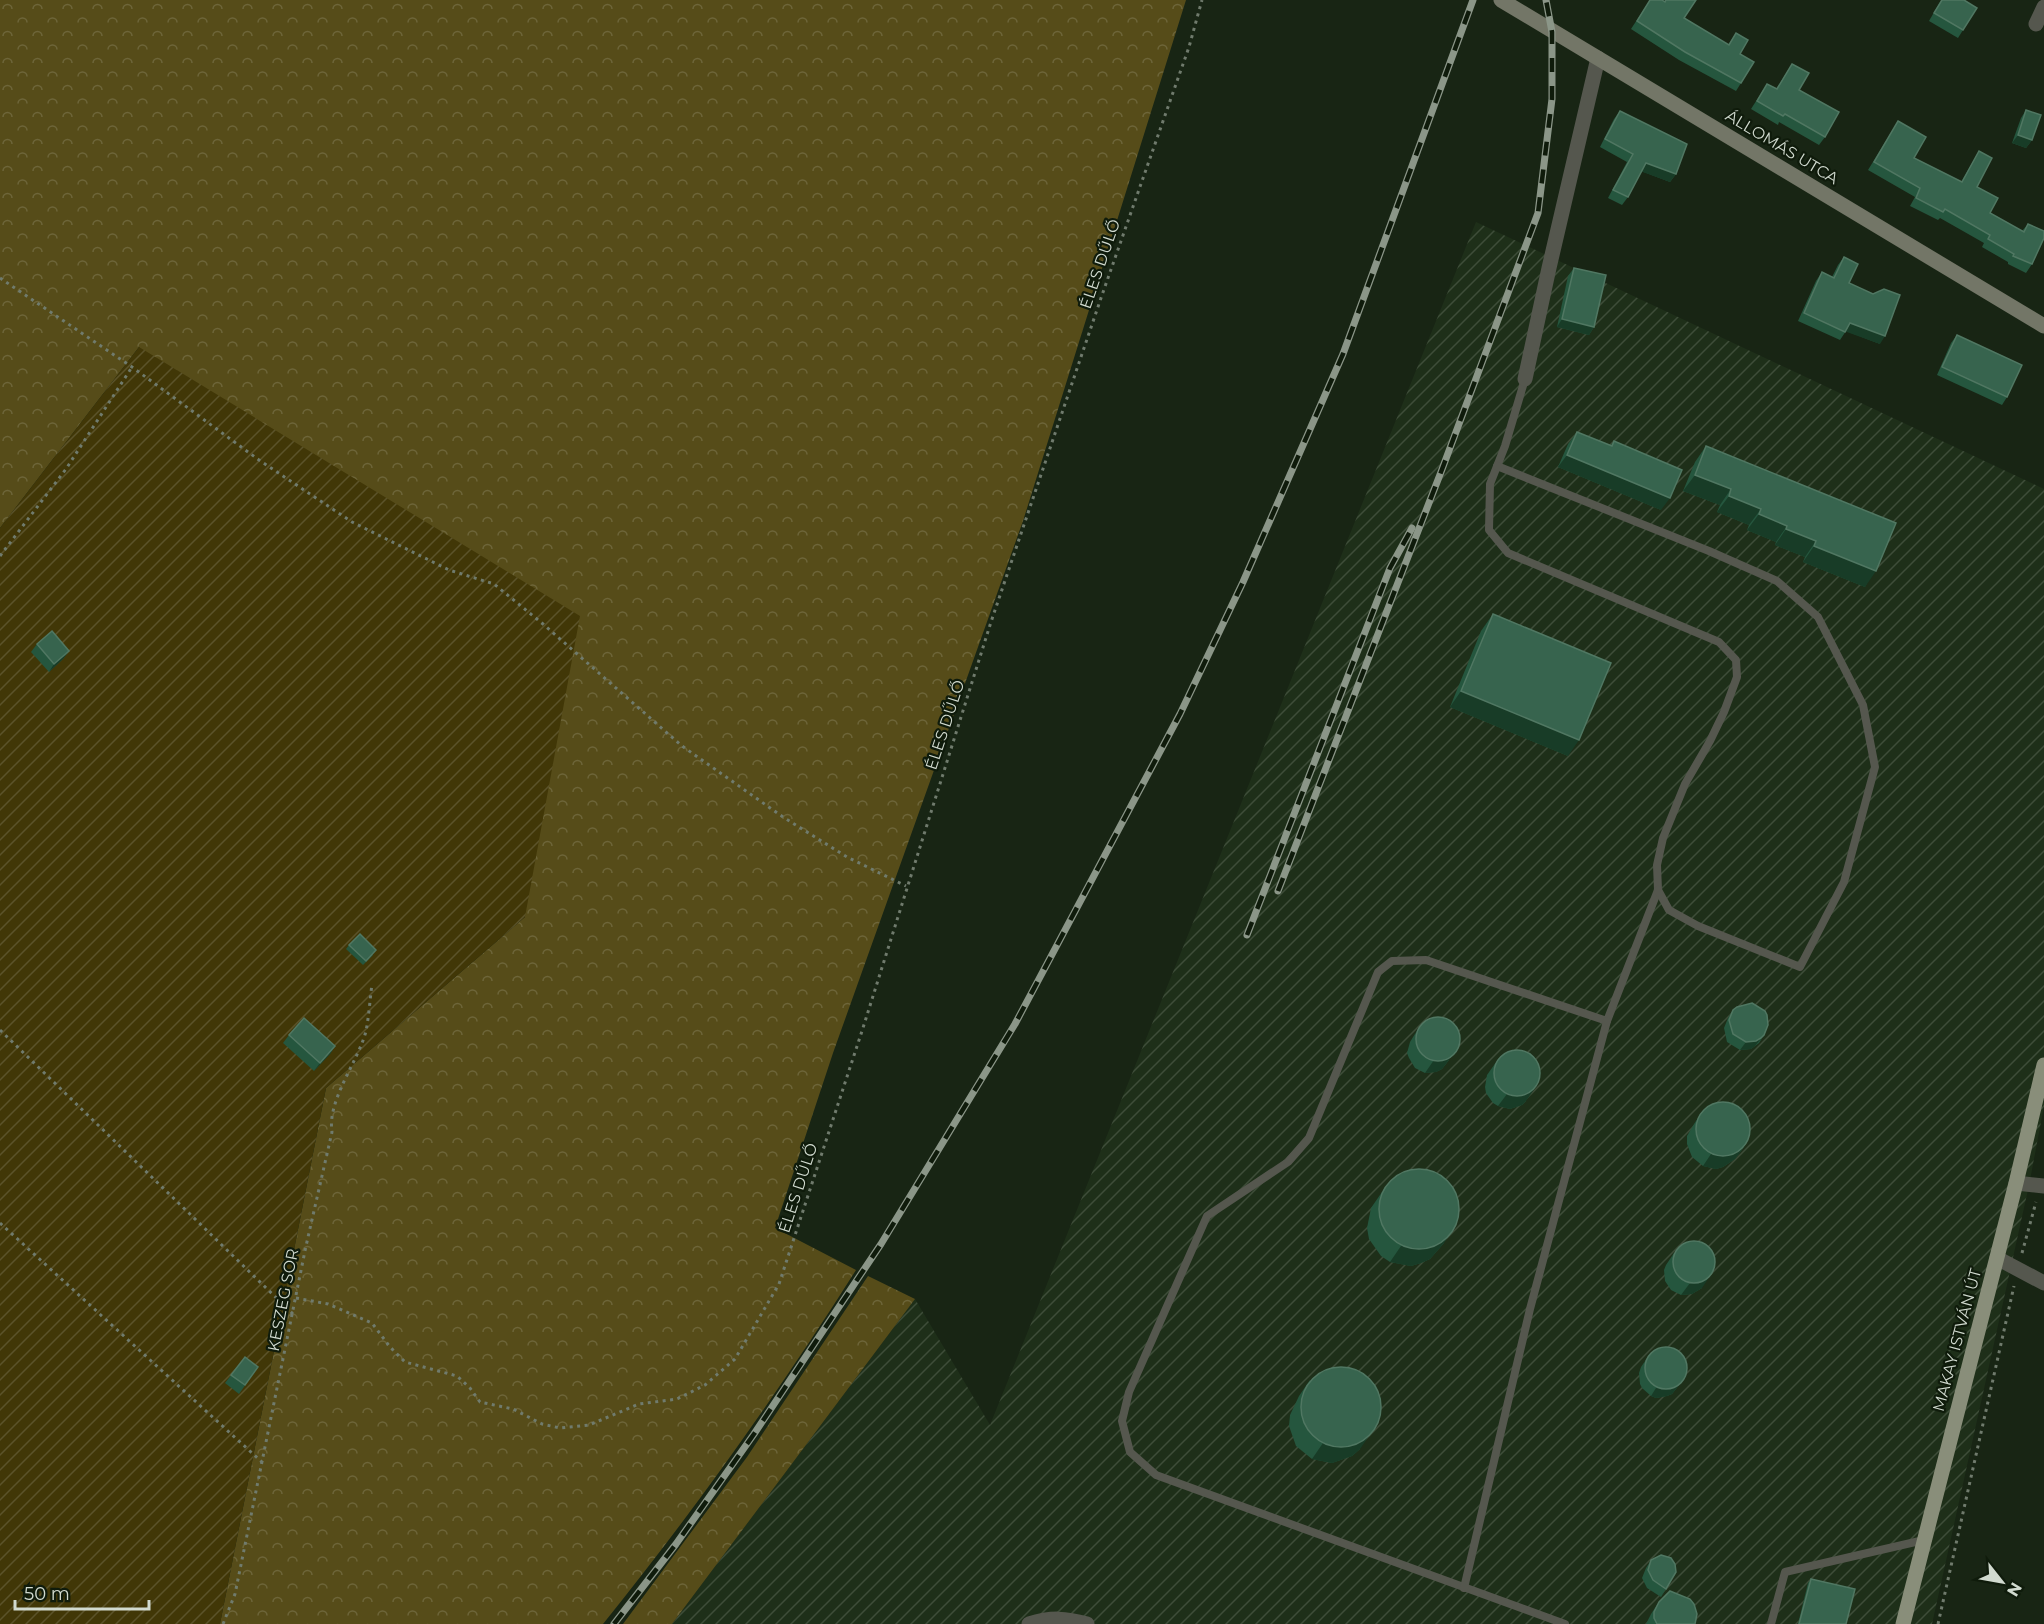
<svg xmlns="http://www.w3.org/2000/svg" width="2044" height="1624" font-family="Montserrat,sans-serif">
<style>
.industrial{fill:url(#industrial-furrows)}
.forest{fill:url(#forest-crowns)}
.garden{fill:url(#garden-furrows)}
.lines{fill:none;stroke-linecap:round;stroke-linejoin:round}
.path{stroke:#707b6d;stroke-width:3;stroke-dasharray:3 4.5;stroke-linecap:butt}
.lane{stroke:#55574e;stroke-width:8}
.street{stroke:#55574e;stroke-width:15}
.secondary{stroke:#737667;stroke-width:15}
.primary{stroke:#898e7a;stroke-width:15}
.rail-casing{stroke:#8b9688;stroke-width:7}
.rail{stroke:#0f1b0b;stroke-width:4.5;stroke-dasharray:14;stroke-linecap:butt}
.wall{fill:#25563e}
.shaded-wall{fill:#183c27}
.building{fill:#37644e;stroke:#507762;stroke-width:1.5}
.labels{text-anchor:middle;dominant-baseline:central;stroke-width:4.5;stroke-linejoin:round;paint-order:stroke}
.street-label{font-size:16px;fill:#d1dacf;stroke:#0f1b0b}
</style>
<defs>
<pattern id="industrial-furrows" width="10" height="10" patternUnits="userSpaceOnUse" patternTransform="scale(1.5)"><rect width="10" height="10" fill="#1e2f19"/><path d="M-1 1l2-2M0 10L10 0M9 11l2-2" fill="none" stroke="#3e4d39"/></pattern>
<pattern id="forest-crowns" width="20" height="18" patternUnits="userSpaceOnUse" patternTransform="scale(1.5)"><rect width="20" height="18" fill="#564c19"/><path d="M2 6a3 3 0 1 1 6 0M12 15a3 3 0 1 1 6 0" fill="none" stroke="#6d6539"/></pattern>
<pattern id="garden-furrows" width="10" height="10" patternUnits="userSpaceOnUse" patternTransform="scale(1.5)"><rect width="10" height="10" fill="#413707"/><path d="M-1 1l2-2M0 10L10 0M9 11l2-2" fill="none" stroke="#5b532a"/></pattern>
</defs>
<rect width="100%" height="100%" fill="#182514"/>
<!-- industrial -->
<path class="industrial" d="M1476 222 2044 489V1106L2029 1185 1932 1624H672L915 1299 990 1425Z"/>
<!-- forest -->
<g class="forest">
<path d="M0 0H1186L1023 521 833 1053 775 1228 856 1270C779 1392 694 1511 603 1624H220L326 1088 525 917 139 347 0 528Z"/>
<path d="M868 1276 915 1299 672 1624H623L747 1457Z"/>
</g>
<!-- garden -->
<path class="garden" d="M139 347 580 616 525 917 326 1088 220 1624H0V528Z"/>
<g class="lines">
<!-- path -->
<g class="path">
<path d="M0 278 132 367 259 460 352 522 449 570 494 584 543 624 682 746 783 817 847 857 906 886"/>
<path d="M0 556 66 469 132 367"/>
<path d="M0 1030 293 1314"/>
<path d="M0 1223 263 1463"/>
<path d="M2022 1253 2036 1202"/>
<path d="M296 1298 328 1304 372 1323 390 1347 405 1362 457 1376 470 1388 480 1402 513 1409 542 1424 560 1428 589 1425 639 1404 677 1399 705 1385 735 1359 779 1284 862 1031 991 622 1101 298 1189 47 1202 0"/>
<path d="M223 1624 235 1594 306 1246 332 1132C327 1100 358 1062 366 1031 369 1016 370 999 372 984"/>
<path d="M1938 1624 2014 1286"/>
</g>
<!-- lane -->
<g class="lane">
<path d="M1525 379 1505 446 1490 484 1489 530 1508 553 1719 642 1736 660 1737 677 1724 712 1710 741 1685 784 1663 838 1657 865 1658 890 1607 1021 1426 960 1392 961 1378 972 1309 1138 1288 1162 1207 1216 1129 1392 1122 1421 1130 1452 1156 1475 1565 1624"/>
<path d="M1497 466 1709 551 1777 581 1818 617 1863 705 1875 767 1844 882 1800 967 1698 926 1669 910 1658 890"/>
<path d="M1464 1588 1530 1309 1607 1021"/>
<path d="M1771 1624 1785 1572 1924 1540"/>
</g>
<!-- street -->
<g class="street">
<path d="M2036 24 2044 7"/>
<path d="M1525 379 1549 268 1598 58"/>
<path d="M2016 1183 2044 1186"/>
<path d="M1997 1258 2044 1283"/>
<path d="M1029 1624C1051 1617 1066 1618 1087 1624"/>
</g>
<!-- secondary -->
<path class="secondary" d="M1501 0 2044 326"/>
<!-- primary -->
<path class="primary" d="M1903 1624 2016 1183 2044 1065"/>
<defs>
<g id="rail">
<path d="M1278 891 1441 472 1538 213 1552 99V32L1546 0"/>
<path d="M1247 935 1390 568 1412 528"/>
<path d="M614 1624 676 1544 754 1434 881 1244 1015 1024 1180 714 1243 582 1343 354 1473 0"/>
</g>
</defs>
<!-- rail casing -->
<use href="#rail" class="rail-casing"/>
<!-- rail -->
<use href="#rail" class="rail"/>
</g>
<!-- wall -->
<g class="wall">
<path d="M1650 0 1664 1 1665 0H1696L1684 18 1728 45 1736 33 1740 54 1741 83 1736 91 1679 60 1631 29Z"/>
<path d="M1941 0H1964L1963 30 1958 38 1929 21Z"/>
<path d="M1792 64 1799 90 1825 137 1819 145 1779 122 1778 125 1751 109 1767 84 1776 89Z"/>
<path d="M2026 110 2032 140 2026 148 2012 143 2021 118Z"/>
<path d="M1620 111 1676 174 1670 182 1641 171 1628 197 1622 205 1608 198 1627 162 1600 147 1614 119Z"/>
<path d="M1898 121 1914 158 1961 182 1979 151 1977 187 1990 213 2022 231 2028 224 2032 264 2026 273 2008 264V262L1982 247 1984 243 1940 218 1938 220 1910 206 1915 197 1868 170Z"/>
<path d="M1844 257 1849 283 1880 344 1846 331 1840 340 1798 321 1816 281 1822 272 1832 277 1838 265Z"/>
<path d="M1574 268 1594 327 1589 335 1557 327 1568 276Z"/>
<path d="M1957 335 2007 397 2002 405 1937 375 1951 343Z"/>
<path d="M1577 432 1610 446 1614 441 1661 510 1558 467 1568 444Z"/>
<path d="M1706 446 1896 523 1865 587 1803 562 1805 557 1775 545 1776 542 1747 530 1749 525 1717 512 1720 505 1683 491 1695 462Z"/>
<path d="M1493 614 1568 756 1450 707 1481 631Z"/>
<path d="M37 644 69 651 63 659 49 672 31 652Z"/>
<path d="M349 945 373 955 363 965 346 949Z"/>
<path d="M1733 1010 1764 1035 1759 1043 1751 1049 1740 1050 1727 1042 1724 1028 1728 1018Z"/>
<path d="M1418 1029 1449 1060 1442 1069 1436 1072 1425 1073 1415 1068 1409 1058 1407 1053 1410 1042Z"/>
<path d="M289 1035 335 1046 330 1054 314 1071 283 1043Z"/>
<path d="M1499 1058 1526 1101 1522 1105 1510 1109 1498 1106 1493 1103 1486 1093 1485 1087 1487 1075Z"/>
<path d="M1702 1112 1744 1147 1735 1159 1723 1167 1716 1169 1703 1166 1692 1157 1687 1144V1136L1694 1124Z"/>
<path d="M1382 1192 1444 1243 1430 1259 1421 1263 1411 1266 1390 1262 1381 1256 1369 1239 1367 1228 1371 1208Z"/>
<path d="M1674 1253 1702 1288 1692 1294 1681 1295 1671 1290 1665 1281 1664 1270 1666 1265Z"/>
<path d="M1650 1354 1679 1385 1672 1394 1667 1396 1656 1398 1651 1396 1642 1388 1640 1384 1639 1373 1641 1367Z"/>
<path d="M245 1357 258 1367 239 1394 225 1383Z"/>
<path d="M1310 1380 1360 1449 1352 1456 1332 1463 1312 1459 1296 1446 1289 1426 1290 1415 1299 1396Z"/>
<path d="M1651 1560 1666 1589 1661 1597 1647 1588 1642 1578 1646 1568Z"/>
<path d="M1811 1579 1846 1624H1798L1808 1583Z"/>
<path d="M1659 1602 1695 1624H1646L1651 1614Z"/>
</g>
<!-- shaded-wall -->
<g class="shaded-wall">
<path d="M2018 135 2032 140 2026 148 2012 143Z"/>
<path d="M1646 163 1676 174 1670 182 1640 171Z"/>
<path d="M1562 319 1594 327 1589 335 1557 327Z"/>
<path d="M1850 323 1885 336 1880 344 1844 331Z"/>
<path d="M1567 455 1670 498 1661 510 1558 467Z"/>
<path d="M1695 475 1731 489 1720 505 1683 491Z"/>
<path d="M1729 496 1761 509 1749 525 1717 512Z"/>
<path d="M1759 514 1787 526 1776 542 1747 530Z"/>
<path d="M1786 529 1816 541 1805 557 1775 545Z"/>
<path d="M1814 546 1876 571 1865 587 1803 562Z"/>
<path d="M69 651 63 659 49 672 54 664Z"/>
<path d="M1461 691 1579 740 1568 756 1450 707Z"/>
<path d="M1764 1035 1755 1046 1751 1049 1740 1050 1746 1042Z"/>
<path d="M335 1046 330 1054 314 1071 320 1063Z"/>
<path d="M1458 1048 1442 1069 1436 1072 1425 1073 1434 1060Z"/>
<path d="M1535 1088 1526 1101 1522 1105 1510 1109 1498 1106 1507 1094Z"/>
<path d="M1744 1147 1735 1159 1723 1167 1716 1169 1703 1166 1711 1154Z"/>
<path d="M1455 1227 1444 1243 1430 1259 1421 1263 1411 1266 1390 1262 1401 1246Z"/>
<path d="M1710 1276 1702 1288 1692 1294 1681 1295 1690 1283Z"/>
<path d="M1685 1377 1672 1394 1667 1396 1656 1398 1651 1396 1656 1388Z"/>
<path d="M1371 1433 1360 1449 1352 1456 1332 1463 1312 1459 1323 1443Z"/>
</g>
<!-- building -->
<g class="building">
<path d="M1650 0H1662L1665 2 1666 0H1696L1684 18 1729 45 1736 33 1748 40 1740 54 1754 62 1741 83 1685 52 1637 21Z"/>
<path d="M1942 0H1964L1977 8 1963 30 1934 13Z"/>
<path d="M1792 64 1809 73 1799 90 1839 112 1825 137 1785 114 1783 116 1757 101 1767 84 1777 89Z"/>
<path d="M2026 110 2041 115 2032 140 2018 135Z"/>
<path d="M1620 111 1687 144 1676 174 1646 163 1628 197 1613 190 1633 154 1605 139Z"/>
<path d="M1898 121 1926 137 1914 158 1962 182 1979 151 1992 158 1977 187 1998 198 1990 213 2024 232 2028 224 2044 231V238L2032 264 2013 256 2014 254 1988 239 1990 235 1945 209 1943 212 1916 198 1920 188 1874 162Z"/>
<path d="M1844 257 1858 264 1849 283 1873 294 1884 289 1900 295 1885 336 1850 323 1845 332 1804 313 1822 272 1834 278Z"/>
<path d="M1574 268 1606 275 1594 327 1562 319Z"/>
<path d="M1957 335 2022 365 2007 397 1942 367Z"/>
<path d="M1577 432 1612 446 1614 441 1682 470 1670 498 1567 455Z"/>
<path d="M1706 446 1896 523 1876 571 1814 546 1816 541 1786 529 1787 526 1759 514 1761 509 1729 496 1731 489 1695 475Z"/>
<path d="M1493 614 1611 663 1579 740 1461 691Z"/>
<path d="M52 631 69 651 54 664 37 644Z"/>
<path d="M360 934 376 950 366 961 349 945Z"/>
<path d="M1752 1003 1765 1011 1767 1015 1768 1025 1764 1035 1761 1038 1756 1041 1746 1042 1733 1034 1729 1020 1733 1010 1737 1007Z"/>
<circle cx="1438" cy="1039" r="22"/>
<path d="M304 1018 335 1046 320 1063 289 1035Z"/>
<circle cx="1517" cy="1073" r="23"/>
<circle cx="1723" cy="1129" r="27"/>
<circle cx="1419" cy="1209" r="40"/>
<circle cx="1694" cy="1262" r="21"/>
<circle cx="1666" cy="1368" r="21"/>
<path d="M245 1357 258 1367 245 1385 231 1375Z"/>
<circle cx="1341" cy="1407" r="40"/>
<path d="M1661 1555 1671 1558 1675 1564 1676 1572 1666 1589 1653 1580 1648 1570 1651 1560Z"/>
<path d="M1811 1579 1855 1589 1846 1624H1799Z"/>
<path d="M1670 1591 1690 1599 1694 1604 1697 1614 1695 1624H1657L1654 1618V1612L1659 1602Z"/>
</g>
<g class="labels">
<!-- street labels -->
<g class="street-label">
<text transform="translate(1782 147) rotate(31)">ÁLLOMÁS UTCA</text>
<text transform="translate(1100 264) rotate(-71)">ÉLES DŰLŐ</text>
<text transform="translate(945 725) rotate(-72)">ÉLES DŰLŐ</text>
<text transform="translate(798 1188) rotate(-72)">ÉLES DŰLŐ</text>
<text transform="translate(283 1300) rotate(-79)">KESZEG SOR</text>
<text transform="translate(1957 1340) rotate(-75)">MAKAY ISTVÁN ÚT</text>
</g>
</g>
<!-- north arrow -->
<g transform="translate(2002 1582) rotate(121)" stroke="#0f1b0b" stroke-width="4.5" paint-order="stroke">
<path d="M0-4.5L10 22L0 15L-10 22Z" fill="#d1dacf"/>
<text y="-9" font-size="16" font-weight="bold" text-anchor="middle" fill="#d1dacf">N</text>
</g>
<!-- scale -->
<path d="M15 1600v9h134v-9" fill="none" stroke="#d1dacf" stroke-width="3"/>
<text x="24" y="1600" font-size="18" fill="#d1dacf" stroke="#0f1b0b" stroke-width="4.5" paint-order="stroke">50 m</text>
</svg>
